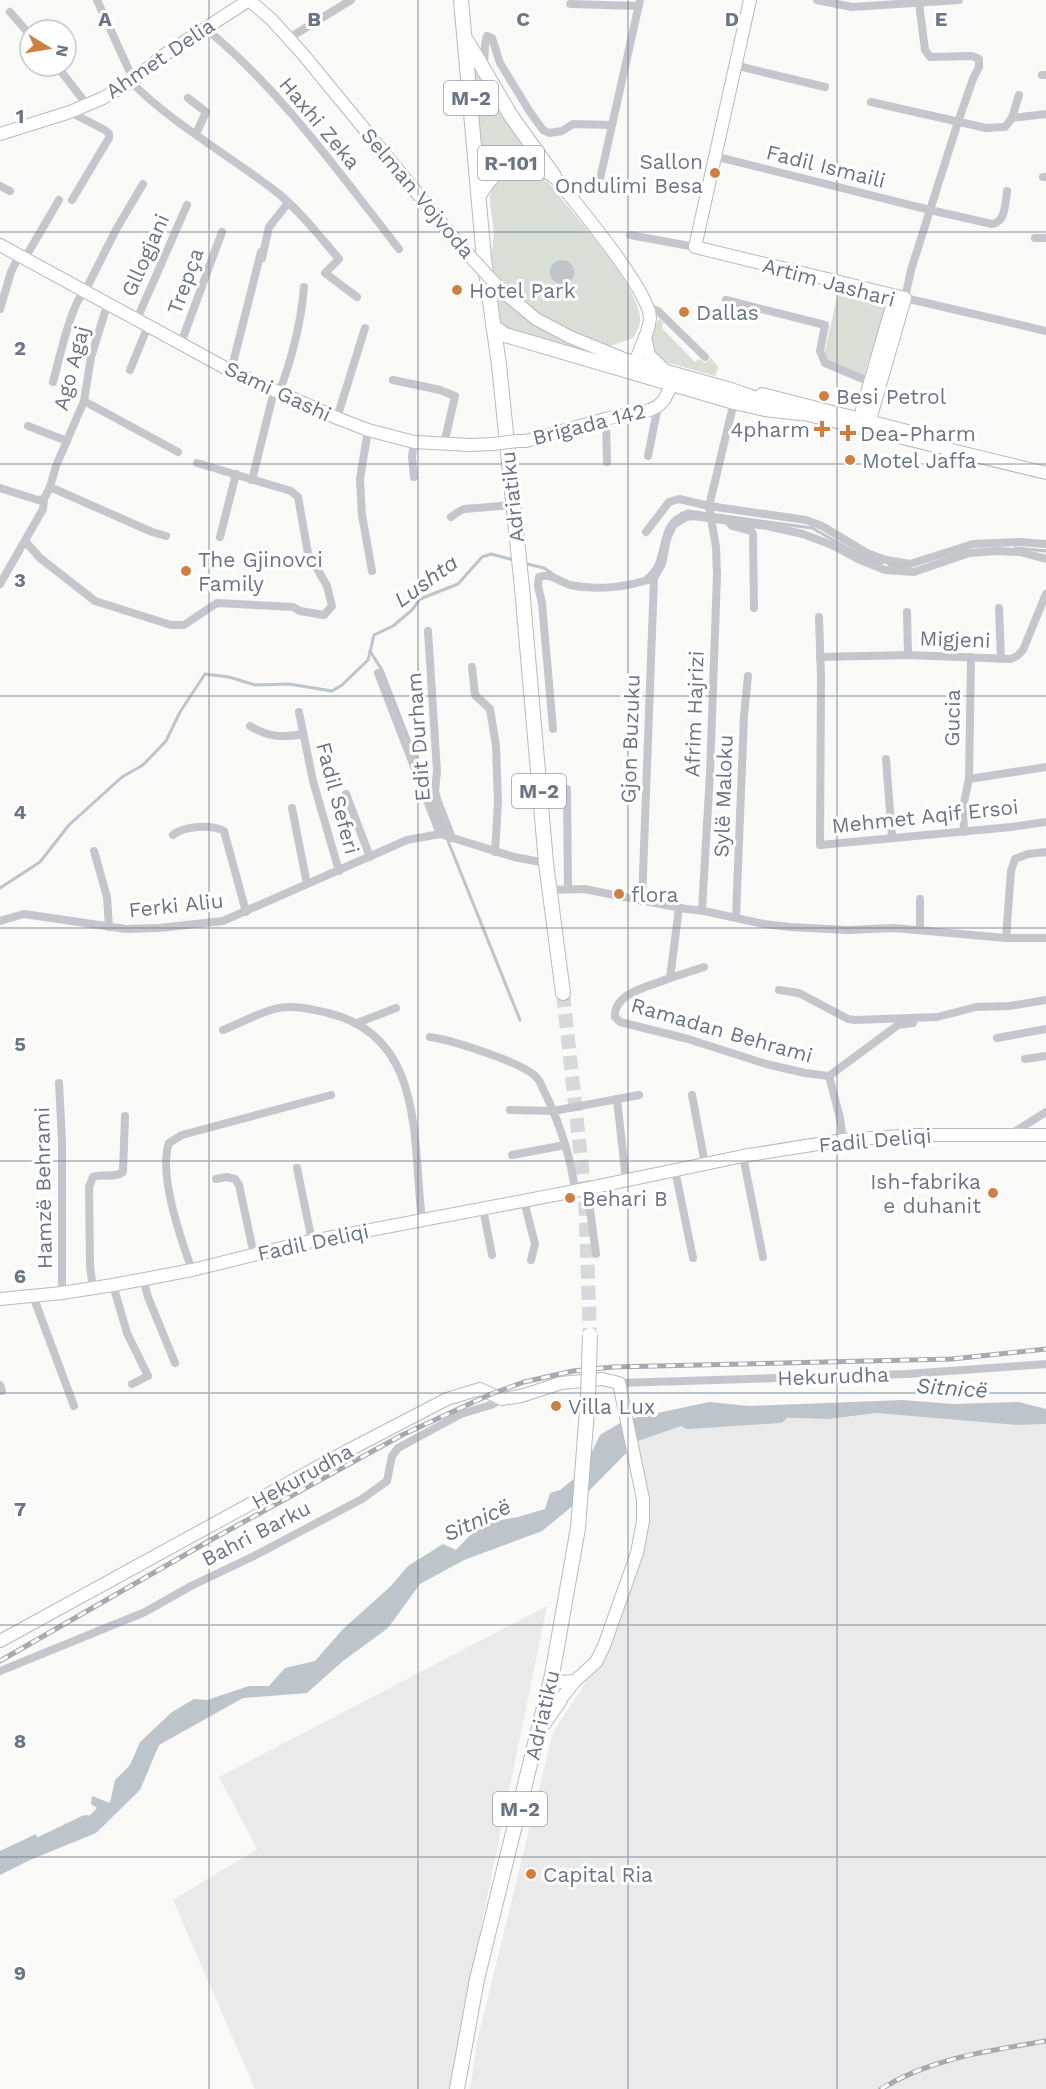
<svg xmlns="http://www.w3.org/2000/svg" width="1046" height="2089" font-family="'Work Sans',sans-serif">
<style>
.built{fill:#eaeaeb}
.green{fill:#d9ded7}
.water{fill:#bdc4ca}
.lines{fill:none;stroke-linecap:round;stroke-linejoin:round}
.stream{stroke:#bdc4ca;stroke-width:3}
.river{stroke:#bdc4ca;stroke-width:16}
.primary-tunnel{stroke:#d6d8db;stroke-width:14;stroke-dasharray:14 7;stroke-linecap:butt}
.secondary-casing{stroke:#b7babf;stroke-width:14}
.primary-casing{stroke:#b8babf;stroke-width:16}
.street{stroke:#c4c6cb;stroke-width:8}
.secondary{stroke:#fff;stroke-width:12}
.primary{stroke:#fff;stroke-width:14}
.rail-casing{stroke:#a6a9b0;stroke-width:5}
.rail{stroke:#fff;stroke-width:3;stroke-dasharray:9;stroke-linecap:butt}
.secondary-bridge-casing{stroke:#b7babf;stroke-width:14;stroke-linecap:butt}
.primary-bridge-casing{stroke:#b8babf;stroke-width:16;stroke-linecap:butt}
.secondary-bridge{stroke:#fff;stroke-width:12}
.primary-bridge{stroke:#fff;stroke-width:14}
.grid{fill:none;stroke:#6c7585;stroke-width:1.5;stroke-opacity:0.55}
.poi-dot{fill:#ce8043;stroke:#fff;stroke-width:2}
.labels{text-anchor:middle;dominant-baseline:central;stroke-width:6;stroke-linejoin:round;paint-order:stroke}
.shield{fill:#fff;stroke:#989eaa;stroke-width:1.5}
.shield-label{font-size:20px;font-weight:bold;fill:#6c7585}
.street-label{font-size:21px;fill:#6c7585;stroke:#fff}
.poi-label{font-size:21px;fill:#6c7585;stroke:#fff;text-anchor:start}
.water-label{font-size:22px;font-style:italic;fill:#68747f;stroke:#fff}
.grid-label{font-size:20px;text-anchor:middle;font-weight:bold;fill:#6c7585;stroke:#fff;stroke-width:6;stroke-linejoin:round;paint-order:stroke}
</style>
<rect width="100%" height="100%" fill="#f9f9f8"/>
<!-- built -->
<g class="built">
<path d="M876 1413 1017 1425 1046 1424V2089H470L477 2042 553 1732 602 1658 648 1494 638 1441 690 1423 726 1416 829 1419Z"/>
<path d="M547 1606 482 1922 454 2089H255L173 1900 257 1849 219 1777Z"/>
</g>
<!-- green -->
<g class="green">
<path d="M472 54 531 154C506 152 501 159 482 174Z"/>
<path d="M523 168 536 173 550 184C570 210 643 290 640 321 640 326 636 333 633 338L587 354 501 326 491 252C503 213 466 186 523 168Z"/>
<path d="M838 294 886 307 864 376 829 362 824 354Z"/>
<path d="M659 319 663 322 662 328 695 362 699 359 705 363 711 358 718 367 715 376 658 360 648 346 651 333Z"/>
</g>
<!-- water -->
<g class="water">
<circle cx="562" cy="272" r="12"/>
<path d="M903 1400 953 1404 1019 1402 1046 1409V1424L1017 1425 876 1413 829 1419 726 1416 690 1423 638 1441 580 1500 542 1531 464 1560 420 1584 388 1628 343 1661 307 1693 243 1698 159 1745 140 1790 96 1833 30 1860 0 1875V1851L36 1834 38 1843 50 1846 66 1835 64 1824 84 1821 97 1808 91 1804 92 1796 110 1803 115 1780 130 1765 140 1742 172 1712 194 1699 207 1700 249 1686H269L285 1668 315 1661 343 1629 391 1586 408 1566 443 1544 456 1550 477 1528 495 1521 518 1517 545 1509 550 1493 560 1490 582 1472 600 1435 625 1420 709 1402 749 1406Z"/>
</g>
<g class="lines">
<!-- stream -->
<g class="stream">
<path d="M1015 548 1046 551"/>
<path d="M523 563 544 568 553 574"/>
<path d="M889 565 906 567"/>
<path d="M646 577C670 558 652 523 688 511L812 528 858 554 882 563"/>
<path d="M370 651 382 670 445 832"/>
<path d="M448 841 520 1020"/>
<path d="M0 888 40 862 69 825 122 777 143 765 166 741 180 712 205 674 229 677 255 685 289 684 332 691 342 685 368 660 374 635 393 626 412 610 420 599 458 584 482 557 491 554 514 560"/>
</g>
<!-- river -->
<g class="river">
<path d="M688 1421 779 1415"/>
<path d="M0 1864 86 1823"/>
</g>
<!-- primary-tunnel -->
<path class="primary-tunnel" d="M563 993 585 1196 590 1335"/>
<defs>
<g id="secondary">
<path d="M249 0 271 19 302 53 458 243"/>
<path d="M750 0 695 247 905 298 867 430"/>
<path d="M0 134 70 112 103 98 131 82 164 55 249 0"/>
<path d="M554 176C574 201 650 291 650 318 649 333 640 349 635 362"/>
<path d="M0 245 231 371 337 418 368 430 414 442 470 445 493 444"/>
<path d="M570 337 624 359 731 389 800 413 1046 473"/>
<path d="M645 337 649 355 666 371"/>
<path d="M762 394 943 440"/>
<path d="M858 424 895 296"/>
<path d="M517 441H526L609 418 650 410 658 406 664 400 672 384"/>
<path d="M0 1299 62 1293 113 1285 192 1270 302 1243 575 1191 743 1156 843 1140 914 1135H1046"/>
<path d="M0 1641 347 1451 447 1399 480 1389 502 1399 521 1396 561 1383 602 1379 619 1383 643 1499V1521L637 1553 604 1646 596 1662 575 1681 560 1700H556L551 1697"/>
<path d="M552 1675 561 1682 575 1681"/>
</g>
<g id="primary">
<path d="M461 0 484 259 499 365 522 588 546 863 563 993"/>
<path d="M467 41 511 116 554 176"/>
<path d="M479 195C500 163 514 153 550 173"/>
<path d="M493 326 505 335 734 402 765 409 800 413"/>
<path d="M544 1723 560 1700"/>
<path d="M457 2089 477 1979 552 1675 578 1528"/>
</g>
</defs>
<!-- secondary casing -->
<use href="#secondary" class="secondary-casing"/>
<!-- primary casing -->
<use href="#primary" class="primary-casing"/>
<!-- street -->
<g class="street">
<path d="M97 0 133 79"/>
<path d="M817 0 852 7 959 0"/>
<path d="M919 3 925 50 930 57 972 56 979 59V67L973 79 958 122 911 270 905 298 1046 331"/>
<path d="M570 4 639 6"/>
<path d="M10 12 30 35"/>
<path d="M205 28C281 90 339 173 399 249"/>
<path d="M289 38 351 0"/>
<path d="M734 65 825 87"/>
<path d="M57 66 87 105"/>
<path d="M483 69C486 58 483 46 487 36L492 38 500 63 530 112 543 130 549 133 562 131 573 124 612 125"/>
<path d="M1042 75H1046"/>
<path d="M131 82C175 126 231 156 279 194 302 213 320 237 339 259L325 273 357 297"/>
<path d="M188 98 206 112 196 134"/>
<path d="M871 102 986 128 1005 127 1012 118 1046 114"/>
<path d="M70 112 105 130 109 134V138L72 200"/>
<path d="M1012 118 1019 95"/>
<path d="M714 156 930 210 992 224C1006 222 1005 203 1007 191"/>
<path d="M1043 177H1046"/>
<path d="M0 186 10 191"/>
<path d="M598 188 640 0"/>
<path d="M630 235 695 247"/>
<path d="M1035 238H1046"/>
<path d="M25 258 59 200"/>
<path d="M262 258 269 227 288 203"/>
<path d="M726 300 825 325 820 351 825 363 870 382"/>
<path d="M648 307 658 311 705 357"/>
<path d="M0 309 11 272 19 256"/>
<path d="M137 319 187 205"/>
<path d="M181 343 222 232"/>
<path d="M130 370 148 326"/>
<path d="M231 371 261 252"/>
<path d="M393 380 440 390 455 396 444 444"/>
<path d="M53 382C59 361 71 303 85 291L117 228 143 184"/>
<path d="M279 393C292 358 301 324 304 287"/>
<path d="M84 401 178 452"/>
<path d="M337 418 365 328"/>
<path d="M28 426 67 441"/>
<path d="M368 430 360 479 362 515 372 571"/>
<path d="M648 456 658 406"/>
<path d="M607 462 606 424 609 418"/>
<path d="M414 477 412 457 414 442"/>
<path d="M252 480 274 391"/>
<path d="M50 487 152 532 166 536"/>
<path d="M0 488 38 500 44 499"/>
<path d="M451 517 458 512 464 509 512 505"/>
<path d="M728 521 732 526 751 531 753 534 754 608"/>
<path d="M646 532 669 502 679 499 709 506 806 520 822 526 867 553 886 560 910 564 973 544 1020 542 1045 544"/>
<path d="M220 537 236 474"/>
<path d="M25 541 40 558 95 601 171 625H184L217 603 293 607 300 611 324 615 332 606 327 586 308 553 298 497 291 491 197 463"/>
<path d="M0 584 43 509 44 499 50 487 56 466 84 401 91 357 105 312 110 305"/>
<path d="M999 608 1001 659"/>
<path d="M907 612 908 655"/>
<path d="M819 617 821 678 820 845 1011 827 1046 822"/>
<path d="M428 631 437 771 435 791 437 799 452 838"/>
<path d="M820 657 908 655 1011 659 1017 656 1023 650 1046 594"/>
<path d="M472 667 475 695 490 709 496 746 498 802 495 852"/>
<path d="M378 673 440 834"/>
<path d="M299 712 313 781 339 871"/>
<path d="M250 726C268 737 283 738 303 734"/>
<path d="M553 729 542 603 538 586 539 577C550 572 560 582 570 585 597 591 628 587 654 578L662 564 667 539 673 525 686 517 693 516 767 526 803 534 832 545 858 559 885 570 914 572 969 553 997 551 1020 552 1046 559"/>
<path d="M886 759 892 837"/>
<path d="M969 779 1046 767"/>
<path d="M567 789 568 889"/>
<path d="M346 794 370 857"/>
<path d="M292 808 307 884"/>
<path d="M964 832 963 807 969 779 971 657"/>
<path d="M173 835C184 826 211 824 224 831L246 912"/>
<path d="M94 851 107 897 109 927"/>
<path d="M549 890 584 889 686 909 704 911 764 924 790 927 848 930 894 928 1006 938H1046"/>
<path d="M642 901 654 578"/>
<path d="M679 908 670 978C652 986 613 992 615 1017L620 1022 688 1039 766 1064 805 1073 829 1076 840 1118 843 1140"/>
<path d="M702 910 710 773 717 575 716 547 709 506 734 402"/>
<path d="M736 917 744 716 748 676"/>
<path d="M0 921 24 914 126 929 159 928 223 921 407 840 440 834 514 857 546 863"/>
<path d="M920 930V899"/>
<path d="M1006 938 1011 871 1015 859 1028 854 1046 852"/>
<path d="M670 978 704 967"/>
<path d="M779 990 799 993 848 1019 855 1020 937 1017 976 1007 1010 1006 1046 1000"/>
<path d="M357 1023 396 1008"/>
<path d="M223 1030C240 1023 257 1014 274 1009 292 1004 311 1009 328 1013 426 1036 412 1143 422 1220"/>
<path d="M430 1037C451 1040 525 1063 537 1078 541 1082 543 1090 546 1095 560 1125 571 1157 575 1191"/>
<path d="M997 1038 1046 1029"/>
<path d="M1025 1059 1046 1056"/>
<path d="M829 1076 898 1025 913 1023"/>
<path d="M59 1083 62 1141V1293"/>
<path d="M692 1095 705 1164"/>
<path d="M617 1099 626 1180"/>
<path d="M510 1110 553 1111 639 1095"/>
<path d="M1011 1134 1046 1112"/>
<path d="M512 1155 565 1145"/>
<path d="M743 1156 763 1257"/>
<path d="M297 1168 312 1241"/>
<path d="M675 1170 693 1258"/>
<path d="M216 1179 227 1177 235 1179 239 1185 254 1255"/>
<path d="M587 1188 596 1254"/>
<path d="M524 1201 535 1244 531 1260"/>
<path d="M483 1209 492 1255"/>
<path d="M192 1270C181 1240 158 1173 169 1143L182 1135 331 1095"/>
<path d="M143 1279 148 1297 175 1363"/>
<path d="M113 1285 127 1333 148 1376 132 1384"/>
<path d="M93 1289 90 1266 89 1187 93 1177C102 1173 114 1179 123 1172L125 1116"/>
<path d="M33 1296 74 1406"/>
<path d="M619 1383 907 1374 1046 1364"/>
<path d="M0 1385 2 1391"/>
<path d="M0 1671 145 1612 191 1586 254 1556 362 1499 387 1481 392 1456 398 1448 461 1414 491 1405 502 1399"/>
</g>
<!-- secondary -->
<use href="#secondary" class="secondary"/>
<!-- primary -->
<use href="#primary" class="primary"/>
<defs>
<g id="rail">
<path d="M0 1661 209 1541 402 1435 491 1394 524 1382 573 1371 613 1367 952 1359 1046 1349"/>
<path d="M881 2089C931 2058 989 2051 1046 2041"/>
</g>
</defs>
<!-- rail casing -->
<use href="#rail" class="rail-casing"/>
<!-- rail -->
<use href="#rail" class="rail"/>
<defs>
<g id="secondary-bridge">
<path d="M458 243 501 290 536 319 570 337"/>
<path d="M493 444 517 441"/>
</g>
<path id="primary-bridge" d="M578 1528 588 1397 590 1335"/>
</defs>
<!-- secondary-bridge casing -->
<use href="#secondary-bridge" class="secondary-bridge-casing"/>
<!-- primary-bridge casing -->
<use href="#primary-bridge" class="primary-bridge-casing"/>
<!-- secondary-bridge -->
<use href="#secondary-bridge" class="secondary-bridge"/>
<!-- primary-bridge -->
<use href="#primary-bridge" class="primary-bridge"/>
</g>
<!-- grid -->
<path class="grid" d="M209 0V2089M418 0V2089M628 0V2089M837 0V2089M0 232H1046M0 464H1046M0 696H1046M0 928H1046M0 1161H1046M0 1393H1046M0 1625H1046M0 1857H1046"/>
<!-- markers -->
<g class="poi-dot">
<circle cx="715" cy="173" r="6"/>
<circle cx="457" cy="290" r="6"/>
<circle cx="684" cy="312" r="6"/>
<circle cx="824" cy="396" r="6"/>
<path d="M819 420h6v6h6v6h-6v6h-6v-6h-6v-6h6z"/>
<path d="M845 424h6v6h6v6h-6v6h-6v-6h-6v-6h6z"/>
<circle cx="850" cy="460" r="6"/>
<circle cx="186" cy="571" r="6"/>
<circle cx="619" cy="894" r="6"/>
<circle cx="993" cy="1193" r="6"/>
<circle cx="570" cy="1198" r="6"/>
<circle cx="556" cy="1406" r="6"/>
<circle cx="531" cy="1874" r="6"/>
</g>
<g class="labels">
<!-- shield labels -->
<g class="shield">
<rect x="444" y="81" width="54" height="34" rx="4.5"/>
<rect x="478" y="146" width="66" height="34" rx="4.5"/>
<rect x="512" y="774" width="54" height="34" rx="4.5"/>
<rect x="493" y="1792" width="54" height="34" rx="4.5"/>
</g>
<g class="shield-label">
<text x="471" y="98">M-2</text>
<text x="511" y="163">R-101</text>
<text x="539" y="791">M-2</text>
<text x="520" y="1809">M-2</text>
</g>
<!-- street labels -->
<g class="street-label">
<text transform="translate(160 58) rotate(-34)">Ahmet Delia</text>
<text transform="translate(320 123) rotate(50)">Haxhi Zeka</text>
<text transform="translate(826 166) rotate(14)">Fadil Ismaili</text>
<text transform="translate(418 193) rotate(50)">Selman Vojvoda</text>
<text transform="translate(145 255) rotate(-66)">Gllogjani</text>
<text transform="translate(185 281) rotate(-70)">Trepça</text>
<text transform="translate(829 282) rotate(15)">Artim Jashari</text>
<text transform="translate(71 368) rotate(-75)">Ago Agaj</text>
<text transform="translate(278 391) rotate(25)">Sami Gashi</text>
<text transform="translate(589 424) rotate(-14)">Brigada 142</text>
<text transform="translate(512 497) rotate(-96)">Adriatiku</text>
<text transform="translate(955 639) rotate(2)">Migjeni</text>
<text transform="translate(694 714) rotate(-88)">Afrim Hajrizi</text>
<text transform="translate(952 718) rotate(-89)">Gucia</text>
<text transform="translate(418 737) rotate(-94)">Edit Durham</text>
<text transform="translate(630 739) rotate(-88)">Gjon Buzuku</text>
<text transform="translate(723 796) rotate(-88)">Sylë Maloku</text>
<text transform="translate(338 798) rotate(75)">Fadil Seferi</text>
<text transform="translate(925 816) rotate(-6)">Mehmet Aqif Ersoi</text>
<text transform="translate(176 905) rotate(-6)">Ferki Aliu</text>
<text transform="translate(722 1030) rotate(16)">Ramadan Behrami</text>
<text transform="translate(875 1140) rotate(-5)">Fadil Deliqi</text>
<text transform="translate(43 1188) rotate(-91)">Hamzë Behrami</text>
<text transform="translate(313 1242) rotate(-12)">Fadil Deliqi</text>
<text transform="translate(833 1376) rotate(-2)">Hekurudha</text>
<text transform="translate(302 1476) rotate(-29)">Hekurudha</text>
<text transform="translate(256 1533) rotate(-27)">Bahri Barku</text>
<text transform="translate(542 1715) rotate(-77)">Adriatiku</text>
</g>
<!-- poi labels -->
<g class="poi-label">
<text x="703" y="161" text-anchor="end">Sallon<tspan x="703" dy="24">Ondulimi Besa</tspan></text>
<text x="469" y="290">Hotel Park</text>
<text x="696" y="312">Dallas</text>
<text x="836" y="396">Besi Petrol</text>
<text x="810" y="429" text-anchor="end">4pharm</text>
<text x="860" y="433">Dea-Pharm</text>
<text x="862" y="460">Motel Jaffa</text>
<text x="198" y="559">The Gjinovci<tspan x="198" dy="24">Family</tspan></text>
<text x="631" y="894">flora</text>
<text x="981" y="1181" text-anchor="end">Ish-fabrika<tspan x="981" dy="24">e duhanit</tspan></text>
<text x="582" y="1198">Behari B</text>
<text x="568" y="1406">Villa Lux</text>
<text x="543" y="1874">Capital Ria</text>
</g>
<!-- water labels -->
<g class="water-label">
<text transform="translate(426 581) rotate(-36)">Lushta</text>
<text transform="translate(952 1388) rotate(4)">Sitnicë</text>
<text transform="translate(477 1520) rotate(-25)">Sitnicë</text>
</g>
</g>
<g class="grid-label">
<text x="105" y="26">A</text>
<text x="314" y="26">B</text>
<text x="523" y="26">C</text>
<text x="732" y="26">D</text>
<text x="941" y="26">E</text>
<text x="20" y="123">1</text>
<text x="20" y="355">2</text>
<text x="20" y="587">3</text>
<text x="20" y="819">4</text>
<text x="20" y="1051">5</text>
<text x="20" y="1283">6</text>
<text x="20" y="1516">7</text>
<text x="20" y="1748">8</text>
<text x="20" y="1980">9</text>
</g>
<!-- north arrow -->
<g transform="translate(48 48) rotate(101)"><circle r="28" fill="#ffffff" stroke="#c4c8ce" stroke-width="1.5"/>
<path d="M0-4.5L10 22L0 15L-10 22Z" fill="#ce8043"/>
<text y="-9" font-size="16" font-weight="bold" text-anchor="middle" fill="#6c7585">N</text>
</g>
</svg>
